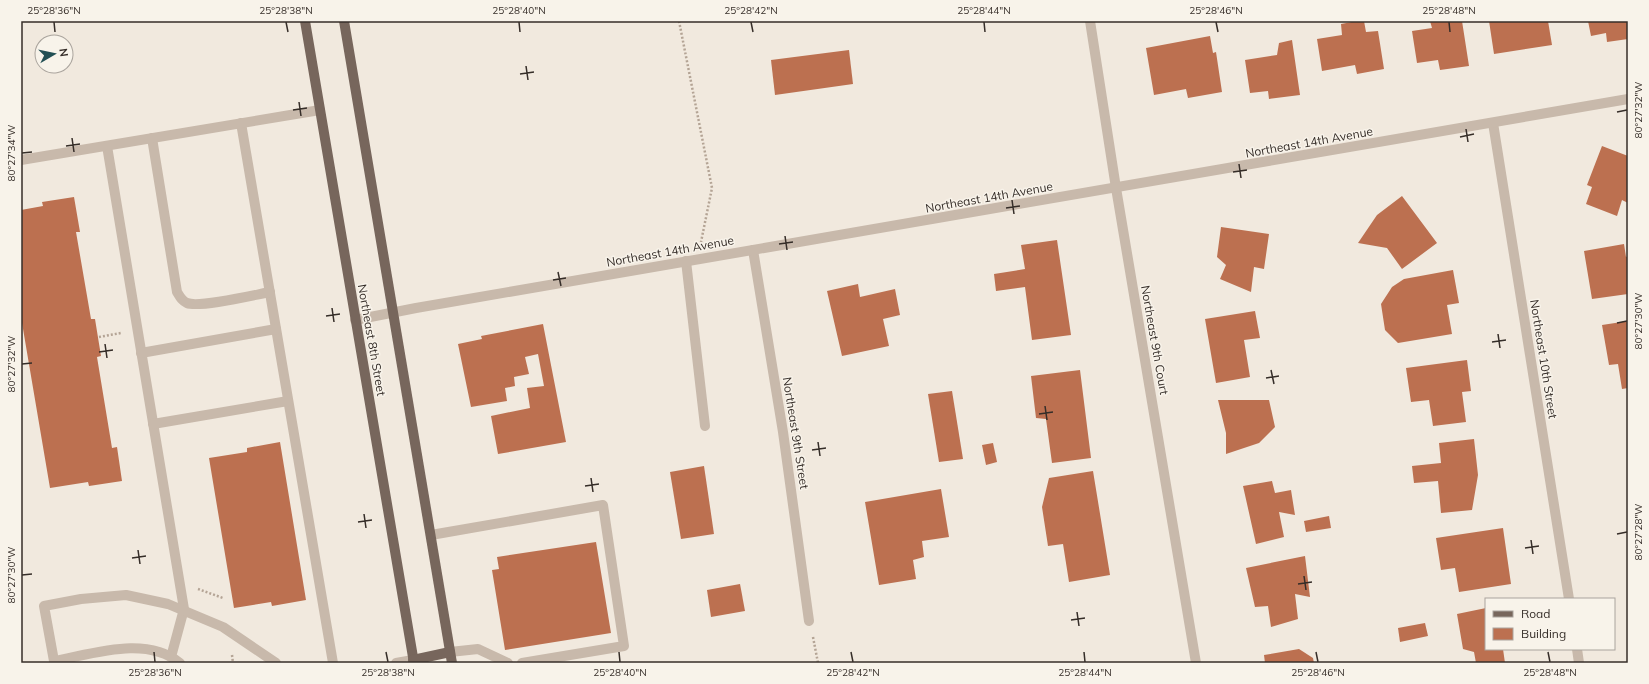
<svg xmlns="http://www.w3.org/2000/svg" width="1649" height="684" font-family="Mulish,sans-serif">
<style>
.building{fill:#bc7050}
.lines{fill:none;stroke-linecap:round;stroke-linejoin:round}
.path{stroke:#b4a495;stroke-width:2.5;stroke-dasharray:2 2;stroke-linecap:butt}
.minor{stroke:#c8b9ab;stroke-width:10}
.major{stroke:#77665c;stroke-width:10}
.ticks{fill:none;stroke:#362e29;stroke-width:1.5}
.labels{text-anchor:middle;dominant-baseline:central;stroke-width:3;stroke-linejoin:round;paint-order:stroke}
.street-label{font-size:12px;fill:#362e29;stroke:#f8f3ea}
.neatline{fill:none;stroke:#362e29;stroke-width:1.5}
.ticks-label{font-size:10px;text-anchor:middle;fill:#362e29}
</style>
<rect width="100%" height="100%" fill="#f1e9de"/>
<!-- building -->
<g class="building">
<path d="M1357 21H1364L1366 32 1378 31 1384 69 1357 74 1355 65 1322 71 1317 39 1342 35 1341 24Z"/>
<path d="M1430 21H1462L1469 66 1440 70 1438 60 1417 63 1412 31 1432 28Z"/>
<path d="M1489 21H1548L1552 45 1494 54Z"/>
<path d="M1588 21H1628V39L1607 42 1606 33 1591 36Z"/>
<path d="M1210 36 1213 53 1216 52 1222 92 1188 98 1186 89 1154 95 1146 48Z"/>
<path d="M1292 40 1300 95 1269 99 1268 91 1250 93 1245 60 1277 55 1279 43Z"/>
<path d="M849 50 853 84 775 95 771 60Z"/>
<path d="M1602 146 1628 156V203L1622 200 1617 216 1586 204 1592 187 1587 185Z"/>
<path d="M1402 196 1437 243 1402 269 1387 248 1358 243 1377 215Z"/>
<path d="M74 197 80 232H76L91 319H95L101 356 97 357 112 448 117 447 122 481 89 486 88 482 50 488 21 317V210L43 206 42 202Z"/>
<path d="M1221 227 1269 234 1264 269 1254 267 1251 292 1220 279 1226 265 1217 257Z"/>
<path d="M1057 240 1071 335 1032 340 1025 287 996 291 994 274 1025 269 1021 245Z"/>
<path d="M1624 244 1626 257 1628 256V294L1592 299 1584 251Z"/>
<path d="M1453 270 1459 303 1447 305 1452 334 1398 343 1385 330 1381 304 1392 287 1404 279Z"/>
<path d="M858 284 860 297 895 289 900 315 883 319 889 346 842 356 827 291Z"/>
<path d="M1255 311 1260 338 1244 340 1250 377 1216 383 1205 319Z"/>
<path d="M1628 321V388L1622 389 1618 364 1609 365 1602 325Z"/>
<path d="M543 324 566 442 498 454 491 416 530 408 527 388 544 386 538 354 525 357 529 374 514 377 515 386 505 388 507 401 471 407 458 344 482 339 481 336Z"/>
<path d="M1467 360 1471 391 1462 392 1466 422 1433 426 1429 400 1411 402 1406 368Z"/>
<path d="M1080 370 1091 458 1052 463 1046 419 1036 418 1031 376Z"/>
<path d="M952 391 963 459 939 462 928 394Z"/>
<path d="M1218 400H1269L1275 427 1259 443 1226 454V433Z"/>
<path d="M1474 439 1478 475 1472 510 1441 513 1438 481 1414 483 1412 466 1441 463 1439 443Z"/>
<path d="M280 442 306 600 272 606 271 602 234 608 209 458 247 452V448Z"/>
<path d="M993 443 997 462 986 465 982 445Z"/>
<path d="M704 466 714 534 681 539 670 472Z"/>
<path d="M1093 471 1110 575 1069 582 1063 544 1048 546 1042 507 1049 478Z"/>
<path d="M1272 481 1275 493 1291 490 1295 515 1279 512 1284 537 1256 544 1243 486Z"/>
<path d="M941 489 949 537 922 541 924 557 913 560 916 579 879 585 865 502Z"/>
<path d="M1329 516 1331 528 1306 532 1304 521Z"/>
<path d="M1503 528 1511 584 1459 592 1455 568 1441 570 1436 538Z"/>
<path d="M596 542 611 633 505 650 492 570 499 569 497 557Z"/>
<path d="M1305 556 1310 597 1295 594 1298 619 1271 627 1268 606 1255 607 1246 568Z"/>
<path d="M740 584 745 611 711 617 707 590Z"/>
<path d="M1486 608V649H1503L1505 663H1476L1474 652 1463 649 1457 614Z"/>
<path d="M1425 623 1428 636 1400 642 1398 628Z"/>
<path d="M1299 649 1313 658 1314 663H1265L1264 655Z"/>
</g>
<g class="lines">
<!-- path -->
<g class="path">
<path d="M679 21 712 188 701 242"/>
<path d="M99 337 121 333"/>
<path d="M198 589 223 598"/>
<path d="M813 637 818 663"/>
<path d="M232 655 233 663"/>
</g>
<!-- minor -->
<g class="minor">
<path d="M1090 21 1116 188 1196 663"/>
<path d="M241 123 333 663"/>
<path d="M1493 123 1569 599"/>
<path d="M152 138 177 292C180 297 182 301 187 303 199 308 254 295 270 292"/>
<path d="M107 146 184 609 171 657"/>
<path d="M21 160 320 110"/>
<path d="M753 250 783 432 809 621"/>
<path d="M686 261 705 426"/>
<path d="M355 320 416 308 1628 99"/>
<path d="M141 353 276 329"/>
<path d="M153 424 288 401"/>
<path d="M431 535 603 505 624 646 522 663"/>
<path d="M1577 649 1579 663"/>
<path d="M450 652 478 649 508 663"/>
<path d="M180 663C146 635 93 654 54 661L44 606 81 599 126 595 168 604 223 627 276 663"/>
<path d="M396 663 413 660"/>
</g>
<!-- major -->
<g class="major">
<path d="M305 21 414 663"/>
<path d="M344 21 452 663"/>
<path d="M413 660 450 652"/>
</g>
</g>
<!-- ticks -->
<path class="ticks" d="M54 22 55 32M286 22 288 32M519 22 520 32M751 22 753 32M984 22 985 32M1216 22 1218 32M1449 22 1450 32M526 66 528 80M520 74 534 72M299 102 301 116M293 110 307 108M1617 112 1627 110M1466 129 1468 142M1460 137 1474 134M72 138 74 152M66 146 80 144M22 153 32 152M1239 164 1241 178M1233 172 1247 170M1012 200 1014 214M1006 208 1020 206M785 236 787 250M779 244 793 242M558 272 561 286M553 280 566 278M332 308 334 322M326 316 340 314M1617 323 1627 321M1498 334 1500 348M1492 342 1506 340M105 344 107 358M99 352 113 350M22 364 32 363M1271 370 1274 384M1266 378 1279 376M1045 406 1047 420M1039 414 1053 412M818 442 820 456M812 450 826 448M591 478 593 492M585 486 599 484M364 514 366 528M358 522 372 520M1617 534 1627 532M1531 540 1533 554M1525 548 1539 546M138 550 140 564M132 558 146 556M22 575 32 574M1304 576 1306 590M1298 584 1312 582M1077 612 1079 626M1071 620 1085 618M154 652 155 662M386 652 388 662M619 652 620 662M851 652 853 662M1084 652 1085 662M1316 652 1318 662M1548 652 1550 662"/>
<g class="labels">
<!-- street labels -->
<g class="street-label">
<text transform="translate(1309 142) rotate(-10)">Northeast 14th Avenue</text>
<text transform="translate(989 197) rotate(-10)">Northeast 14th Avenue</text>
<text transform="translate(670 251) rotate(-10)">Northeast 14th Avenue</text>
<text transform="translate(372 340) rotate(80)">Northeast 8th Street</text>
<text transform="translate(1155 340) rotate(80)">Northeast 9th Court</text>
<text transform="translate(1544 359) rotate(81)">Northeast 10th Street</text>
<text transform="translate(796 433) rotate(81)">Northeast 9th Street</text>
</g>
</g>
<!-- border -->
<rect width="1649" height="684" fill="none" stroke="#f8f3ea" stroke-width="44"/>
<!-- legend -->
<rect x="1485" y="598" width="130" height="52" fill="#f8f3ea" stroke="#aaa49d"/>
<rect x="1493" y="611" width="20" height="6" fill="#77665c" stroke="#aaa49d"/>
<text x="1521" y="618" font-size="12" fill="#362e29">Road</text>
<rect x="1493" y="628" width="20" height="12" fill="#bc7050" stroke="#aaa49d"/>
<text x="1521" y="638" font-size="12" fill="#362e29">Building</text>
<!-- north arrow -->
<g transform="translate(54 54) rotate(81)"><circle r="19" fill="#f8f3ea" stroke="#aaa49d"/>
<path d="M0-3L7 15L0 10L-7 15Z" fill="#224f54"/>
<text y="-6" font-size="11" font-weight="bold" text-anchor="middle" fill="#362e29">N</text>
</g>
<rect x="22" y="22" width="1605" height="640" class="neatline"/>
<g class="ticks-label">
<text x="54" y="14">25°28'36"N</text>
<text x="286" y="14">25°28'38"N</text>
<text x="519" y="14">25°28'40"N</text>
<text x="751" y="14">25°28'42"N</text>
<text x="984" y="14">25°28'44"N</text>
<text x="1216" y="14">25°28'46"N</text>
<text x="1449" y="14">25°28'48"N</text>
<text transform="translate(1638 110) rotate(-90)" y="4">80°27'32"W</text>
<text transform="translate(11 153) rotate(-90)" y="4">80°27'34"W</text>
<text transform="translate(1638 321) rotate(-90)" y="4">80°27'30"W</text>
<text transform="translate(11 364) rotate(-90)" y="4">80°27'32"W</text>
<text transform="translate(1638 532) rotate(-90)" y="4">80°27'28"W</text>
<text transform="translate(11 575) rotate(-90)" y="4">80°27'30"W</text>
<text x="155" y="676">25°28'36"N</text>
<text x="388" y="676">25°28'38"N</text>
<text x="620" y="676">25°28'40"N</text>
<text x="853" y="676">25°28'42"N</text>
<text x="1085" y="676">25°28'44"N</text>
<text x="1318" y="676">25°28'46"N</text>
<text x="1550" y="676">25°28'48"N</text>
</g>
</svg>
